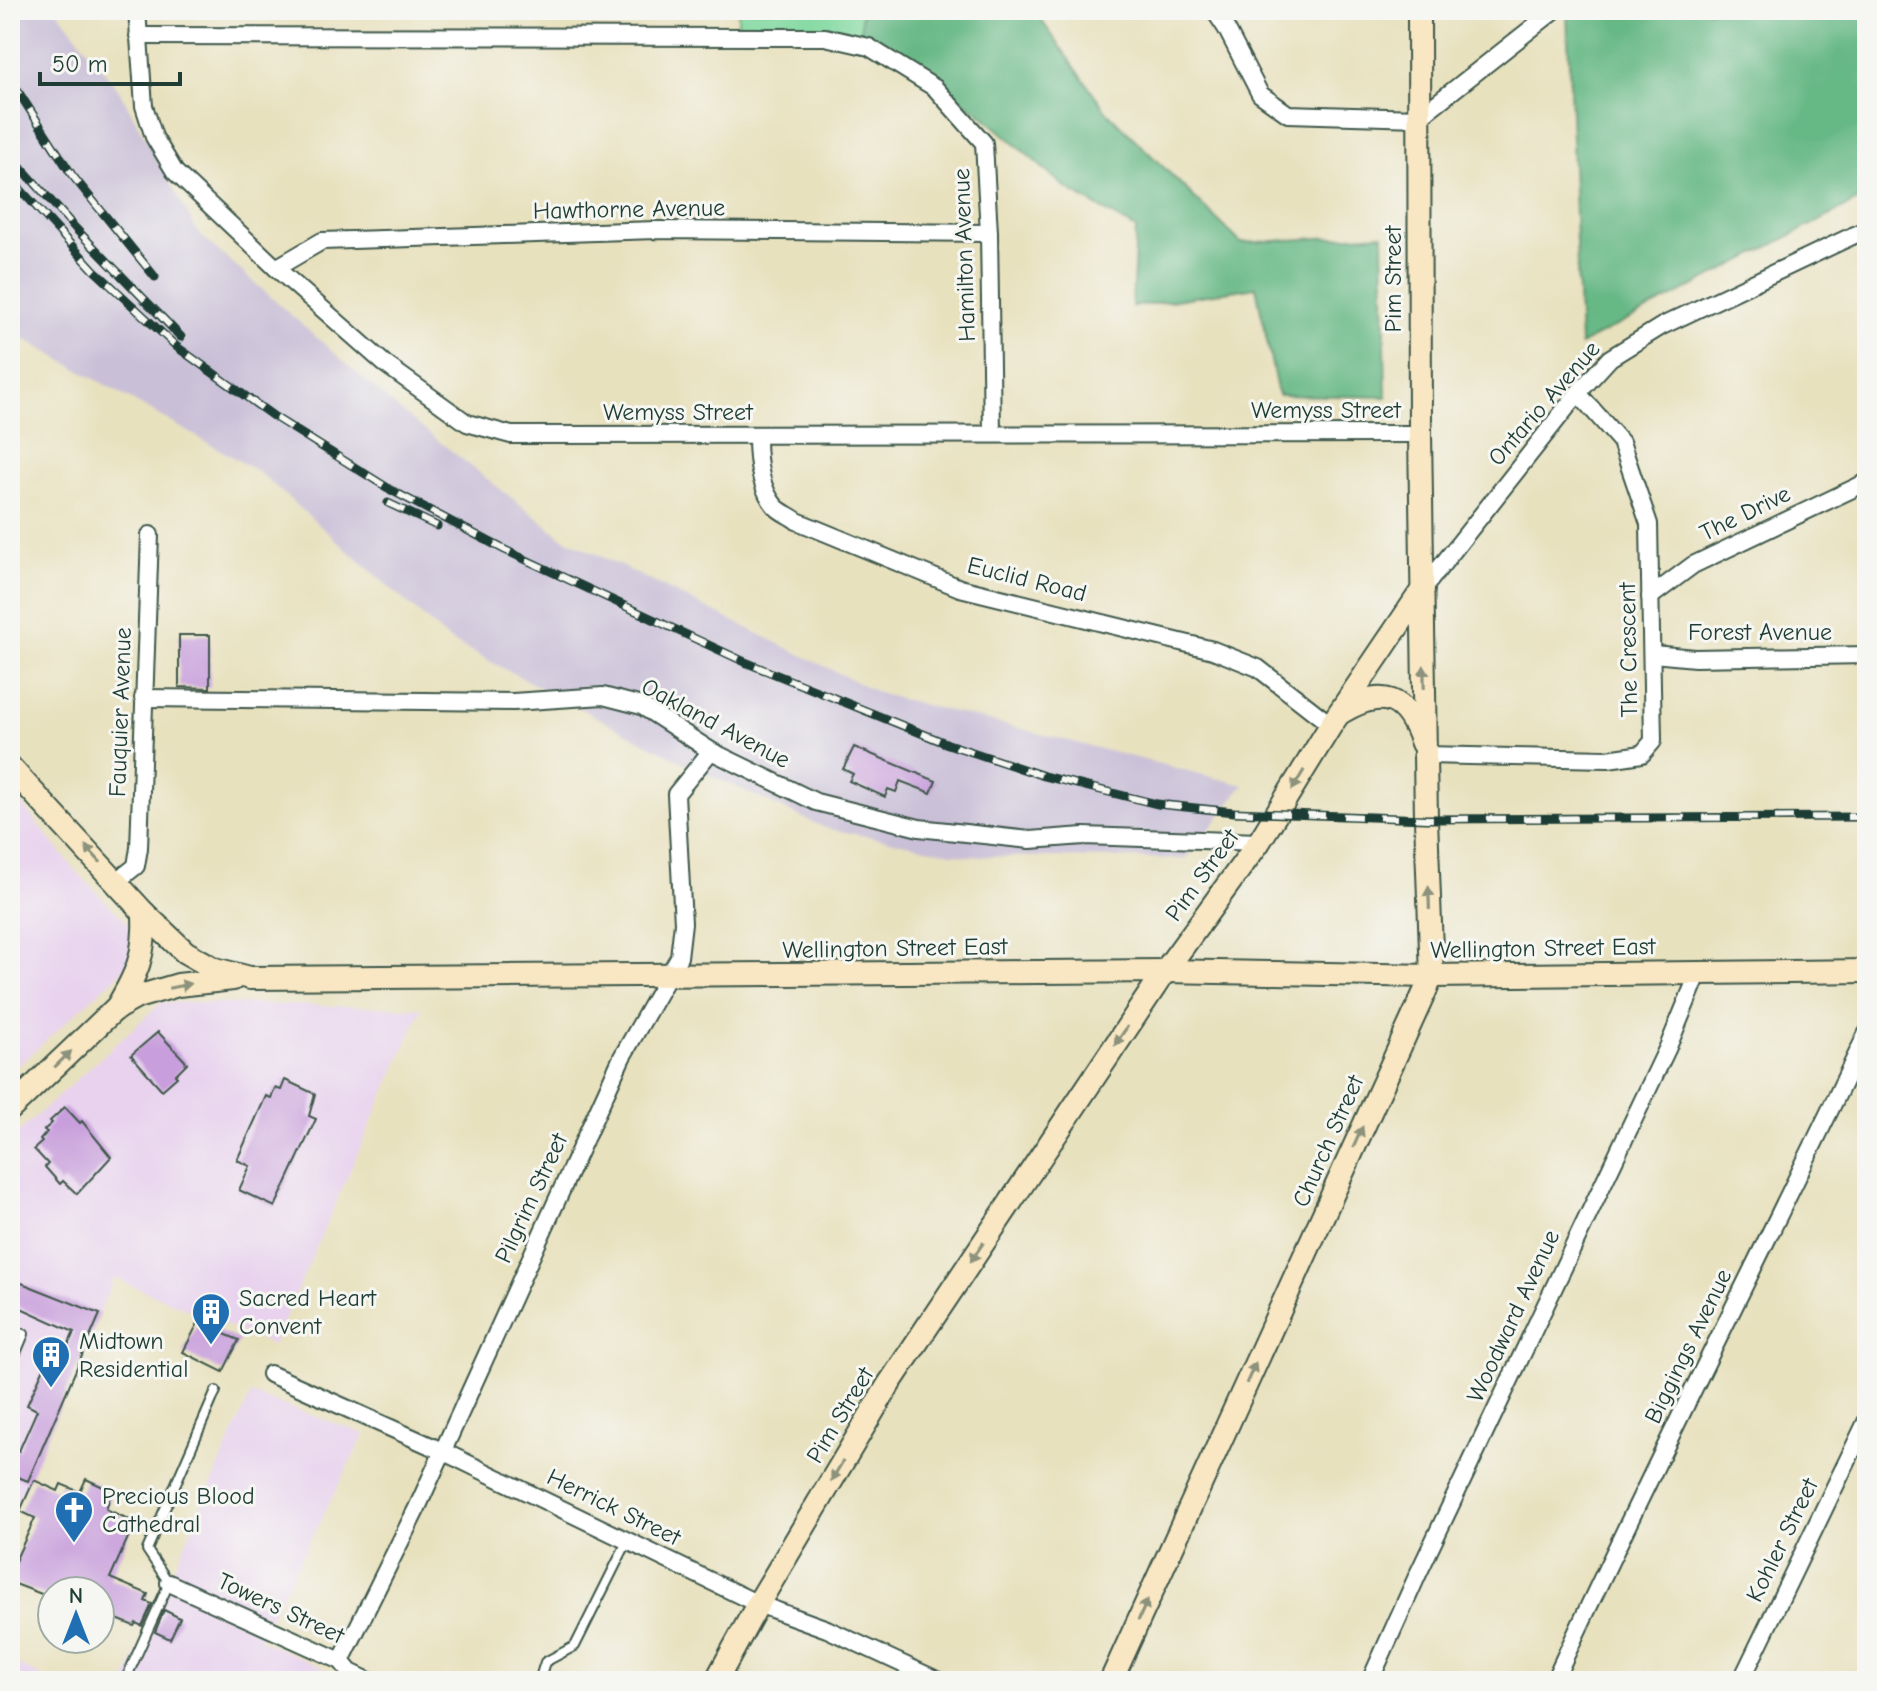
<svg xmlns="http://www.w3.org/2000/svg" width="1877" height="1691" font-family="'Comic Neue',sans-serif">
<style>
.built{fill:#e8d2ee}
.industrial{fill:#c9bfd7}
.green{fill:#7ed89e;stroke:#4e8a69;stroke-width:2}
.forest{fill:#66b885;stroke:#427a5c;stroke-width:2}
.building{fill:#c89edc}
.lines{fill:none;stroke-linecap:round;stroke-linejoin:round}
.lane-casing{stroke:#3d5649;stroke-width:12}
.street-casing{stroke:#3d5649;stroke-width:20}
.secondary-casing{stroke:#3d5649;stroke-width:26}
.lane{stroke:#fff;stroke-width:8}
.street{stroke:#fff;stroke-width:16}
.secondary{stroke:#f9e7c3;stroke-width:22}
.rail-casing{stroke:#1f3d34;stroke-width:9}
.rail{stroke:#f6f6f2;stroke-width:6;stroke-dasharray:18;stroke-linecap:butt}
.oneway{fill:#8c927c}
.labels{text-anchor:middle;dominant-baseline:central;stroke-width:6;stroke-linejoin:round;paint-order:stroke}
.street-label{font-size:24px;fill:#1f3d34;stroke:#f6f6f2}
.poi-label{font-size:24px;fill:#1f3d34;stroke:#f6f6f2;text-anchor:start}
</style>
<rect width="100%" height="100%" fill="#f6f6f2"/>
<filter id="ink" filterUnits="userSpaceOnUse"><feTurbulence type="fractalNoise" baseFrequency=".0125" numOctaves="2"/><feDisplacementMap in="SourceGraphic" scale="16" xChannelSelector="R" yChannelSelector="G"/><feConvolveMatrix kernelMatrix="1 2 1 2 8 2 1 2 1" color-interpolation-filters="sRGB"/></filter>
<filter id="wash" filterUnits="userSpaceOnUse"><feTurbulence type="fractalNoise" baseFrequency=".006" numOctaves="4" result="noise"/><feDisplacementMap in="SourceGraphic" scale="32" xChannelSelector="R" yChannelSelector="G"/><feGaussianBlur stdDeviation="1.8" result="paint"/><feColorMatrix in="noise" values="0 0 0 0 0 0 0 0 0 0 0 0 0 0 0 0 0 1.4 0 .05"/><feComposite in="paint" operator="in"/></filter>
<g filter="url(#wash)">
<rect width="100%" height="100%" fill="#e8e1be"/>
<!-- built -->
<g class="built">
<path d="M10 790 77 872 150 946 10 1073Z"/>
<path d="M162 1002 422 1008 273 1345 114 1278 28 1481 10 1517V1140Z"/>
<path d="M251 1394 365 1434 259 1639 351 1681H125Z"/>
<path d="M10 1661 50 1681H10Z"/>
</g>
<!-- industrial -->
<path class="industrial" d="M10 10H57L120 92 198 233 399 410 562 537 881 694 1244 785 1186 859 967 856 825 828 690 766 449 640 259 472 10 331Z"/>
<!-- green -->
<path class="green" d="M738 10H861V33L738 25Z"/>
<!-- forest -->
<g class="forest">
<path d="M861 10H1034L1107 112 1241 243 1383 234 1386 397 1278 395 1256 287 1132 307 1136 229 1066 188 977 111 861 33Z"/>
<path d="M1571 10H1867V196L1580 345 1567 12Z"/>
</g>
<g id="blocks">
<!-- building -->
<g class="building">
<path d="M179 635H210V688L179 687Z"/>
<path d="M854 747 936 781 931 793 900 781 896 792 888 789 885 797 849 781 853 774 843 769Z"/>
<path d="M158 1032 187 1063 175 1075 177 1077 162 1090 131 1055Z"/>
<path d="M285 1080 315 1094 309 1116 316 1119 275 1207 239 1190 250 1166 237 1160 266 1096 271 1098 275 1088 281 1090Z"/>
<path d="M65 1107 80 1123 82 1121 111 1157 77 1194 63 1181 60 1184 45 1167 48 1164 34 1149 42 1142 40 1140 47 1132 44 1130 52 1123 50 1121Z"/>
<path d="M14 1280 100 1314 28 1481 10 1474V1447L19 1451 37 1410 27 1405 44 1368 56 1373 74 1332 10 1303V1290Z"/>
<path d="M198 1323 239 1340 223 1372 183 1352Z"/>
<path d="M86 1479 112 1491 106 1509 135 1522 110 1578 148 1594 145 1601 152 1604 142 1626 136 1623 134 1626 100 1612V1591H52V1598L10 1582V1572L35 1518 20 1511 34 1480 58 1491 61 1484 80 1492Z"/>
<path d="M164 1610 180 1618 170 1639 155 1632Z"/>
</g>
</g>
</g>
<g filter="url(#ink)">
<use href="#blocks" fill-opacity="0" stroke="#3d5649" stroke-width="2"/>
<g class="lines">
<defs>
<g id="lane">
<path d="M10 1329 24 1334 10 1367"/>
<path d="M125 1681 169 1583 147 1550 216 1391"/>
<path d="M539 1681 545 1662 575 1646 628 1540"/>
</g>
<g id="street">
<path d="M137 10 144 106 154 137 175 172 276 268 385 364 467 423 511 435 1420 434"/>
<path d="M1214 10 1226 28 1260 94 1288 114 1418 118 1555 10"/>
<path d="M138 36 825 37 869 47 935 88 984 143 989 233 992 434"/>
<path d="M276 268 322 241 656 230 989 233"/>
<path d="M757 437C757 459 760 488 775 506 780 512 791 516 797 521L960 588 1213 650 1258 668 1331 725"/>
<path d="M1423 589 1578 393 1610 358 1662 326 1867 229"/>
<path d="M1650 597 1693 565 1867 482"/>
<path d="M1653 654 1695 658 1867 655"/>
<path d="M143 698 513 702 603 696 642 706 711 751 816 802 919 828 1030 840 1084 836 1259 842"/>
<path d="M1426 755 1608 759 1642 754 1653 741 1649 524 1621 442 1578 393"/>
<path d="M117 881 136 866 139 848 150 535"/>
<path d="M270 1374 442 1451 758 1604 827 1629 939 1681"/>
<path d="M169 1583 341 1661 350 1672 369 1681"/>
<path d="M341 1661 417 1508 622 1057 679 957 683 923 676 794 711 751"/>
<path d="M1370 1681 1418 1574 1668 1047 1699 972"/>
<path d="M1554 1681C1654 1463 1764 1250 1867 1033"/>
<path d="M1741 1681 1867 1420"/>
</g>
<g id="secondary">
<path d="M1340 713C1383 687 1406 696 1422 743"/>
<path d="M10 767 144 913 185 952 215 969 250 978 1165 971 1432 976 1867 971"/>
<path d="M116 1009C137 974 146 954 144 913"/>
<path d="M10 1109 115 1009 137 997 178 985 233 979"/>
<path d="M716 1681 758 1604 889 1384 1165 971 1259 842 1331 725 1423 589"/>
<path d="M1111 1681 1432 976 1426 819 1420 434 1419 10"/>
</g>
</defs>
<!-- lane casing -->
<use href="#lane" class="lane-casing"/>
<!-- street casing -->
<use href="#street" class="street-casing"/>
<!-- secondary casing -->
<use href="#secondary" class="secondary-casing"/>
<!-- lane -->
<use href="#lane" class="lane"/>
<!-- street -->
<use href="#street" class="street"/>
<!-- secondary -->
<use href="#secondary" class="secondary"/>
<defs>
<g id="rail">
<path d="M10 79 72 175 155 277"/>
<path d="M10 155 76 229 181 337"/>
<path d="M10 178 94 270 177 347 273 416 391 490 505 550 745 662 948 744 1044 776 1157 804 1234 812 1426 819 1867 817"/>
<path d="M388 503 437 526"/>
</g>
</defs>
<!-- rail casing -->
<use href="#rail" class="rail-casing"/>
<!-- rail -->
<use href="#rail" class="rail"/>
</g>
<!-- one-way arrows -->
<defs><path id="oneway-solid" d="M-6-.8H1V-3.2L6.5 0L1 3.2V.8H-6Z" transform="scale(2)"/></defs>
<g class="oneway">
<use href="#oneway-solid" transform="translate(1424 677) rotate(-91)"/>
<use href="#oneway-solid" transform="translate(1298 780) rotate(121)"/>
<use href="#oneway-solid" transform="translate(93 854) rotate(-132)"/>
<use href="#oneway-solid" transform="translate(1429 898) rotate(-92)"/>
<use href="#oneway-solid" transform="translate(180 986) rotate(-11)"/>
<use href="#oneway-solid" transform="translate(1121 1036) rotate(124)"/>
<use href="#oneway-solid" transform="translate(63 1059) rotate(-44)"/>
<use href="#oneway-solid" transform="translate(1358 1137) rotate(-66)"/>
<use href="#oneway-solid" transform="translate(977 1252) rotate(124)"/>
<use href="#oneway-solid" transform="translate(1251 1373) rotate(-66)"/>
<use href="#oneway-solid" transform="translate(837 1471) rotate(121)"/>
<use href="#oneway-solid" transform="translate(1143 1610) rotate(-66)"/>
</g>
</g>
<!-- icons -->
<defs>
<symbol id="building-pin" viewBox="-11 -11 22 30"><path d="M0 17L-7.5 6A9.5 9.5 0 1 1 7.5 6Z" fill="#1f6fb2" stroke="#f6f6f2"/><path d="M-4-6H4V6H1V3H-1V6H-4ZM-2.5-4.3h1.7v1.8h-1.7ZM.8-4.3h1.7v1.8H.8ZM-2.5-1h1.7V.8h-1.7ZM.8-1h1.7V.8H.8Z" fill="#fff"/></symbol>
<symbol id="church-pin" viewBox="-11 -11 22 30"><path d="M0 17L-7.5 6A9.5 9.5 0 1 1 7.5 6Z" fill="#1f6fb2" stroke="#f6f6f2"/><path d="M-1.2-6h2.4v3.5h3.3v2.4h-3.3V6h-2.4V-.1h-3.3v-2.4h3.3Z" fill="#fff"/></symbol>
</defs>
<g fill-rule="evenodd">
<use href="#building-pin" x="189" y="1290" width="44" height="60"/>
<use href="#building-pin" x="29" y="1333" width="44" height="60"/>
<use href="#church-pin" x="52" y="1488" width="44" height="60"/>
</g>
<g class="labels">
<!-- street labels -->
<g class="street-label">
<text transform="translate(629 209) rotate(-1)">Hawthorne Avenue</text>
<text transform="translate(964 255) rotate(-92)">Hamilton Avenue</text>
<text transform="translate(1393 279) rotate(-90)">Pim Street</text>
<text transform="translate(1544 403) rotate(-49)">Ontario Avenue</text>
<text x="1326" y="410">Wemyss Street</text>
<text x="678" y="412">Wemyss Street</text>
<text transform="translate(1745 513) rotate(-26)">The Drive</text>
<text transform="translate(1027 579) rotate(14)">Euclid Road</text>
<text x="1760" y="632">Forest Avenue</text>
<text transform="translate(1628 650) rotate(-91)">The Crescent</text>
<text transform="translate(120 712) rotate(-88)">Fauquier Avenue</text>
<text transform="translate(716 723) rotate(28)">Oakland Avenue</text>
<text transform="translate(1202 875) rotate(-54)">Pim Street</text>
<text transform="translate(895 948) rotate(-1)">Wellington Street East</text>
<text transform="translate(1543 948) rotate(-1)">Wellington Street East</text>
<text transform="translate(1328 1141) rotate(-66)">Church Street</text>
<text transform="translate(531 1198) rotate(-65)">Pilgrim Street</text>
<text transform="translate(1513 1316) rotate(-65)">Woodward Avenue</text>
<text transform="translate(1688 1346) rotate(-64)">Biggings Avenue</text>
<text transform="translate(840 1415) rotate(-59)">Pim Street</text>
<text transform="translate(614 1507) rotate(26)">Herrick Street</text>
<text transform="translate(1782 1540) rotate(-64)">Kohler Street</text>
<text transform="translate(281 1608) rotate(25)">Towers Street</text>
</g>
<!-- poi labels -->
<g class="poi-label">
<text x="239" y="1298">Sacred Heart<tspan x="239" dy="28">Convent</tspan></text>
<text x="79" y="1341">Midtown<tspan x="79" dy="28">Residential</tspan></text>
<text x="102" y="1496">Precious Blood<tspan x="102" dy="28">Cathedral</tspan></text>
</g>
</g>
<!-- margin -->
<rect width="1877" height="1691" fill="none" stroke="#f6f6f2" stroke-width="40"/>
<!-- north arrow -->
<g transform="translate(76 1615)"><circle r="38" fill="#f6f6f2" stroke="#a0aca6" stroke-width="2"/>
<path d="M0-6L14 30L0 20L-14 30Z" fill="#1f6fb2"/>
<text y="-12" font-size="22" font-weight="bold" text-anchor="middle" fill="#1f3d34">N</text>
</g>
<!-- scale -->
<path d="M40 72v12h140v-12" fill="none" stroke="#1f3d34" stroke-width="4"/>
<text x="52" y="72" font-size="24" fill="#1f3d34" stroke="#f6f6f2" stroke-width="6" paint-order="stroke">50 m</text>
</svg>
